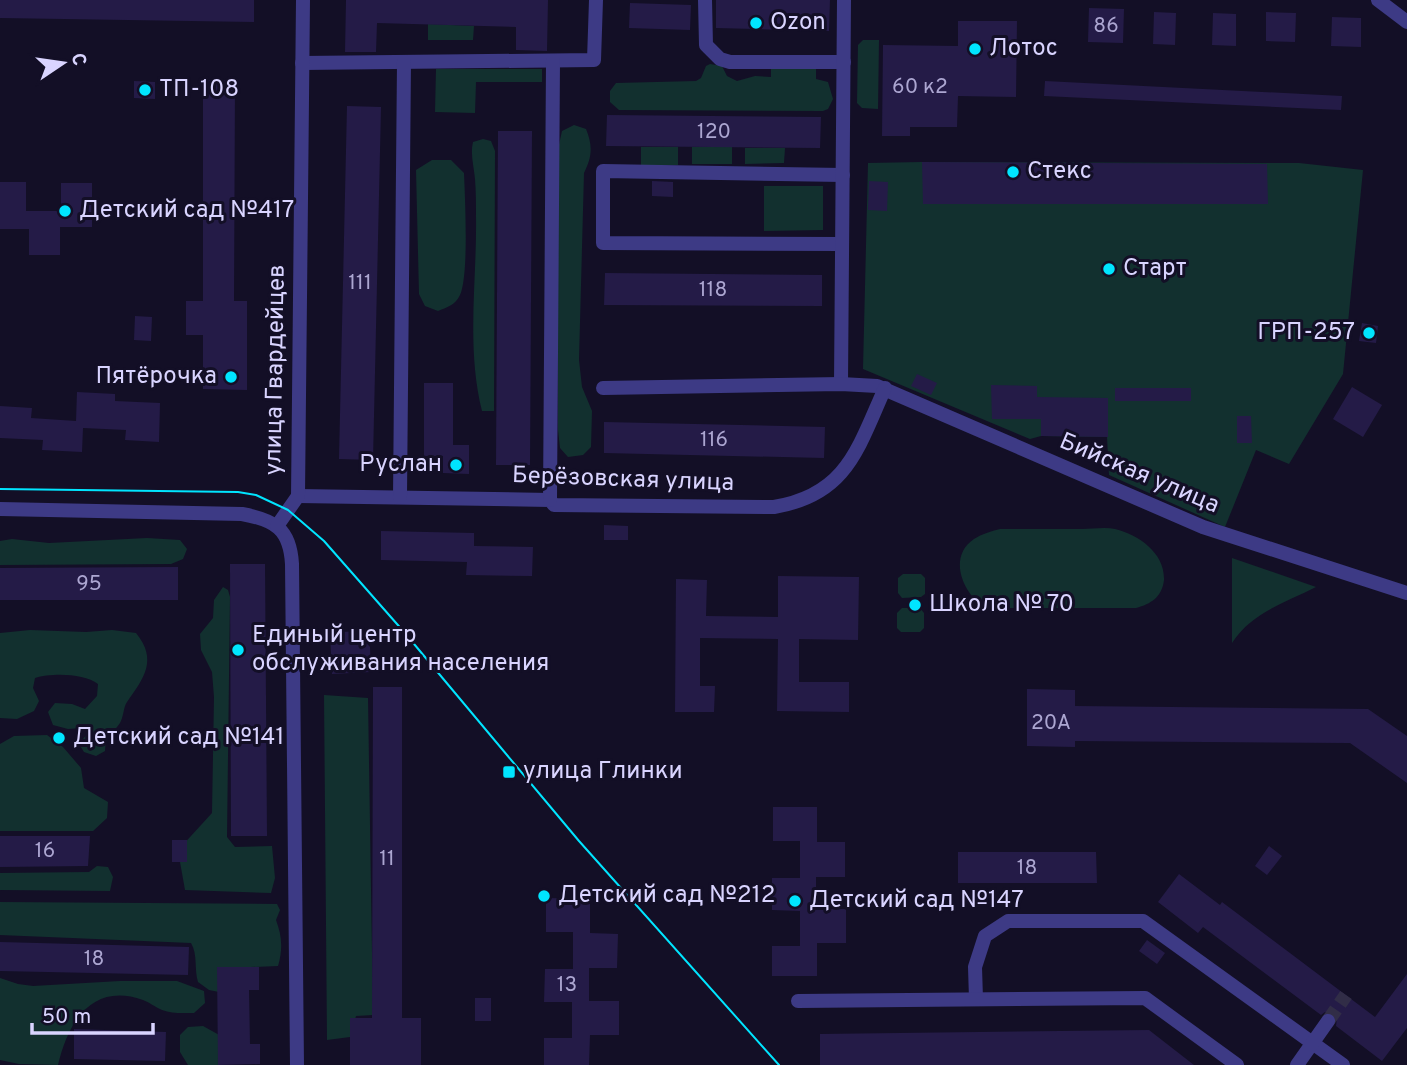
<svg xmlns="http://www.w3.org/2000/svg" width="1407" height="1065" font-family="Overpass,sans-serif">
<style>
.green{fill:#12302f}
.building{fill:#241b47}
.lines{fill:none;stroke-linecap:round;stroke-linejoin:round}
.street-tunnel{stroke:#312d47;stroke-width:14;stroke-dasharray:14 7;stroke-linecap:butt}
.street{stroke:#3d3a85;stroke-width:14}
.tram{stroke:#00e5ff;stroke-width:2}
.poi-dot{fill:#00e5ff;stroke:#130f26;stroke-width:2.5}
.labels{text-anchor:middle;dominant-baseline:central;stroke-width:6;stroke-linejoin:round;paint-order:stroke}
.number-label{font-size:21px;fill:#aca6d1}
.poi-label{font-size:24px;fill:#d9d4ff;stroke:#130f26;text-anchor:start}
.street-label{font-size:24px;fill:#d9d4ff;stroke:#130f26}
</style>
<rect width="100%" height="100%" fill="#130f26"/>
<!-- green -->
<g class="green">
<path d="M428 24 474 26 473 40H428Z"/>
<path d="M863 40H879L878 109 862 108 857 103 858 45Z"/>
<path d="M710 64 722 66 727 76 737 81 755 76 771 77V68H816V79L828 82 833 99 828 109 823 111 619 110 610 102V91L616 83 696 81 701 78 706 66Z"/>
<path d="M436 69H542V82H476L475 113 435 112Z"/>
<path d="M574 125 586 129C593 146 592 157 584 173L579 360 582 387 592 411 591 447 583 455 568 457 560 448 558 430V149L562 131Z"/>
<path d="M483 139 491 141 495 151 494 411H482C466 347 477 281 476 217 476 204 476 192 475 179 474 167 470 154 473 142Z"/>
<rect x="641" y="147" width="37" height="18"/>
<rect x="692" y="147" width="40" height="17"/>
<path d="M745 148H785L784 163 745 164Z"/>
<path d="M432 160H451L464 173C465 197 469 276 460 295 455 305 448 307 438 311L425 306 419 294 416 170Z"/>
<path d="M922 162 1299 163 1363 170 1343 374 1289 464 1256 450 1225 527 1109 475 1107 437 1041 436 1030 439 863 369 868 163Z"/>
<path d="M764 186H823V230L764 231Z"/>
<path d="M1000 529C1028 529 1055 529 1082 529 1093 529 1105 527 1115 529 1139 535 1165 553 1164 580 1162 597 1151 604 1136 608H986C963 595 947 557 974 539 982 534 991 531 1000 529Z"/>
<path d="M147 538 180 540 187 549 183 559 171 564 0 565V541L12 539 49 543Z"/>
<path d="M1232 558 1316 587C1285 603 1252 612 1232 643Z"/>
<path d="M903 574H921L925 578V594L921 597 902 598 898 593V578Z"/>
<path d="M223 587 228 590 230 597 227 837 235 847 272 846 275 878 271 893 185 890 180 862V848L212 813 214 697 212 672 201 650 200 634 213 618 214 600Z"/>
<path d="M902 608H920L924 613V628L920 632H901L897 628V613Z"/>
<path d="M30 630 86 632 112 630 136 633C158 660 144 678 127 702 123 708 124 716 120 723 113 733 105 738 105 751L96 756 84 752 79 744 88 733 82 728 68 729 53 725 48 712 55 703 72 704 85 709 97 696 98 684C84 673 51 673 35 678L33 688 39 701 34 711 17 719 0 718V633Z"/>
<path d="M324 695 368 698 373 1015 356 1016 350 1037 327 1040Z"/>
<path d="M47 735 63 747 81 768 84 788 108 802 107 818 93 831H0V744L14 736Z"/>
<path d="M97 866 108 867 113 877 110 891 0 890V873L89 872Z"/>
<path d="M0 902 277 904 280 910 276 920C282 936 283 949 278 966L227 968 219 992 209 990 198 982C194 969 198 955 191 943L0 935Z"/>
<path d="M0 978 18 984 33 986 120 981H177L204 991 205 1003 194 1013C183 1013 172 1014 162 1010 155 1007 149 1002 143 1000 92 982 68 1022 58 1065L19 1064 0 1060Z"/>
<path d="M203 1026 221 1036 222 1052 218 1065H188L180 1052V1035L188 1027Z"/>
</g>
<!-- building -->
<g class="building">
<path d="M0 0H254V22L0 18Z"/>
<path d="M346 0H548L547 51 516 50V27L377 23 376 52H345Z"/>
<path d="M716 0H830L829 31 716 28Z"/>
<path d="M630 3 691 5 690 30 629 28Z"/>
<path d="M1089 8 1124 9 1123 43 1088 42Z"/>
<path d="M1154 12 1176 13 1175 45 1153 44Z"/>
<path d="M1266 12 1296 13 1295 42 1266 41Z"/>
<path d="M1213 13 1236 14V46L1212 45Z"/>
<path d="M1332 17 1361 18V47L1331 46Z"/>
<path d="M958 21H1017L1016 97 958 96 957 127H910V136H882L883 45 958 46Z"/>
<path d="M203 80H235L234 301H247V390L203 389V335H186V301H203Z"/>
<path d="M134 81 155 82V99L134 98Z"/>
<path d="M1045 81 1342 96 1341 110 1044 96Z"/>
<path d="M347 106 381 107 373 460 339 459Z"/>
<path d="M607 115 821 117 820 148 606 146Z"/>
<path d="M498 131H532L530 465H496Z"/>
<path d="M922 162 1267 164 1268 204H923Z"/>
<path d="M652 181 673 182V197L652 196Z"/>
<path d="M869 181 888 182 887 211 868 210Z"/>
<path d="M0 182H26V211H61V183H92V227H60V255H29V229H0Z"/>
<path d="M605 273 822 275V306L604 305Z"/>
<path d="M135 316 152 317 151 341 134 340Z"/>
<path d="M1362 323 1378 326 1376 343 1359 341Z"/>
<path d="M917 374 937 383 931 395 911 386Z"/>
<path d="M424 383H453V445H469V474L443 473V456H424Z"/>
<path d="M991 385 1037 386V397L1108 398V437L1041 436V419H992Z"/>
<path d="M1352 387 1382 405 1363 437 1333 419Z"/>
<rect x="1115" y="388" width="76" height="13"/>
<path d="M77 392 115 394V401L160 403 159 442 125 440 126 430 83 428 82 452 42 450 43 440 0 438V406L32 408 31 418 76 421Z"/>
<path d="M1237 416H1251L1252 443H1237Z"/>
<path d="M604 422 825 427 824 458 604 453Z"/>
<path d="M604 525 628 526V540H604Z"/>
<path d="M381 531 474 533V546L533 547 532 576 466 575 467 562 381 560Z"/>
<path d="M230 564H265L267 836H231Z"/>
<path d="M178 567V600H0V568Z"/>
<path d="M778 576 859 577 858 640 799 639V682H849V712L777 711 778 639 700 638V686H715L714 712H675L676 579 707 580 706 616 778 617Z"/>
<path d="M356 631 370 647 371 672 332 674 330 633Z"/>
<path d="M373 687H402V1018H421V1065H350V1018H372Z"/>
<path d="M1027 689 1075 690V706L1368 709 1407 736V783L1350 743 1075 741V747L1027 746Z"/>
<path d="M773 807H817V842H845V877H816V909H846V943H817V976H772V946H800V911L772 910V878H800V841H773Z"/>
<path d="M0 836H90L88 866 0 867Z"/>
<rect x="172" y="840" width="15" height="22"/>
<path d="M1269 846 1282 856 1267 875 1255 866Z"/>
<path d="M958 852H1096L1097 883H958Z"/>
<path d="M1179 874 1220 905 1222 902 1375 1017 1407 974V1028L1382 1061 1336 1026 1337 1018 1333 1013 1325 1012 1321 1015 1203 927 1198 933 1158 902Z"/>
<path d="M546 898 590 899V933L618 934 617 968H589V1001H619V1035H590L589 1065H544V1038H572V1002H544L545 969H573V932H546Z"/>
<path d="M1147 940 1165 953 1157 964 1139 951Z"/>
<path d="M0 942 189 947 188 975 0 971Z"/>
<path d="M217 967H259V990H249L250 1044H260V1064L218 1065Z"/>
<rect x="475" y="998" width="16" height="23"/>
<path d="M74 1029 166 1032 165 1061 74 1059Z"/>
<path d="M1149 1030 1194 1065H820V1034Z"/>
</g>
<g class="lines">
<!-- street-tunnel -->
<path class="street-tunnel" d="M1328 1021 1346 995"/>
<!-- street -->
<g class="street">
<path d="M705 0 706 45 720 59 730 62H844"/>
<path d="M1378 0 1407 22"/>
<path d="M302 63 594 60 596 0"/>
<path d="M842 244 603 243V171L843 175"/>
<path d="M841 384 844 0"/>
<path d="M603 388 841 384 877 386 1203 527 1407 593"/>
<path d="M298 496 550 500 554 505 774 507C847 495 858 448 885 388"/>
<path d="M400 497 404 62"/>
<path d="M550 500 553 61"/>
<path d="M0 509 242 514C275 520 290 529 292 564L297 1065"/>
<path d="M277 526 298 496 303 0"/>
<path d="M976 999 975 967 985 936 1008 921H1143L1343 1065"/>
<path d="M798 1001 1145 998 1237 1065"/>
<path d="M1297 1065 1328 1021"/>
</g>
<!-- tram -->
<path class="tram" d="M0 489 238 492 256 495 288 510 324 541 404 632 579 841 779 1065"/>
</g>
<!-- markers -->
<g class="poi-dot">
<circle cx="756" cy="23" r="7"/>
<circle cx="975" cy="49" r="7"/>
<circle cx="145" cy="90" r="7"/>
<circle cx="1013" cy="172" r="7"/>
<circle cx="65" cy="211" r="7"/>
<circle cx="1109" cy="269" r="7"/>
<circle cx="1369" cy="333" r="7"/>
<circle cx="231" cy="377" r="7"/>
<circle cx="456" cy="465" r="7"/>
<circle cx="915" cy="605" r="7"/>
<circle cx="238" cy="650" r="7"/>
<circle cx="59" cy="738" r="7"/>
<rect x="502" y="765" width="14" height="14" rx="3.5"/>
<circle cx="544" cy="896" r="7"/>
<circle cx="795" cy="901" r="7"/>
</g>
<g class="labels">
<!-- number labels -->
<g class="number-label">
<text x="1106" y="26">86</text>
<text x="920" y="87">60 к2</text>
<text x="714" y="132">120</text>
<text x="360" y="283">111</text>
<text x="713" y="290">118</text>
<text x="714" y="440">116</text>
<text x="89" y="584">95</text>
<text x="1051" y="723">20А</text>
<text x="45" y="851">16</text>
<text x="387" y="859">11</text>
<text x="1027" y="868">18</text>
<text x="94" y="959">18</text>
<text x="567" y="985">13</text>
</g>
<!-- poi labels -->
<g class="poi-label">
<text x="770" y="23">Ozon</text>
<text x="989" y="49">Лотос</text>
<text x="159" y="90">ТП-108</text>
<text x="1027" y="172">Стекс</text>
<text x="79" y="211">Детский сад №417</text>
<text x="1123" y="269">Старт</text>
<text x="1355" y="333" text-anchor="end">ГРП-257</text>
<text x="217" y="377" text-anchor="end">Пятёрочка</text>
<text x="442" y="465" text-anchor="end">Руслан</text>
<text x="929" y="605">Школа № 70</text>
<text x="252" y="636">Единый центр<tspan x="252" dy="28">обслуживания населения</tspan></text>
<text x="73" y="738">Детский сад №141</text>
<text x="523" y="772">улица Глинки</text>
<text x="558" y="896">Детский сад №212</text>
<text x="809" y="901">Детский сад №147</text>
</g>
<!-- street labels -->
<g class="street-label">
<text transform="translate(276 370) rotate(-89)">улица Гвардейцев</text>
<text transform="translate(1139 474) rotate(23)">Бийская улица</text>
<text transform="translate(623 480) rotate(2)">Берёзовская улица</text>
</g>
</g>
<!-- north arrow -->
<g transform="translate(63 63) rotate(77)" stroke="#130f26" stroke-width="5" paint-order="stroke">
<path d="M0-5L12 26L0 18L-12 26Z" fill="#d9d4ff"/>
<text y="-10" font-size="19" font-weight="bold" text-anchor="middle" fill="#d9d4ff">С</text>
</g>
<!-- scale -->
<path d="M32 1023v10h121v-10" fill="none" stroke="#d9d4ff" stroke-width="3.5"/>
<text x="42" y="1023" font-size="21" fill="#d9d4ff" stroke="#130f26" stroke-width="5" paint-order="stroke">50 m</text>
</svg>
